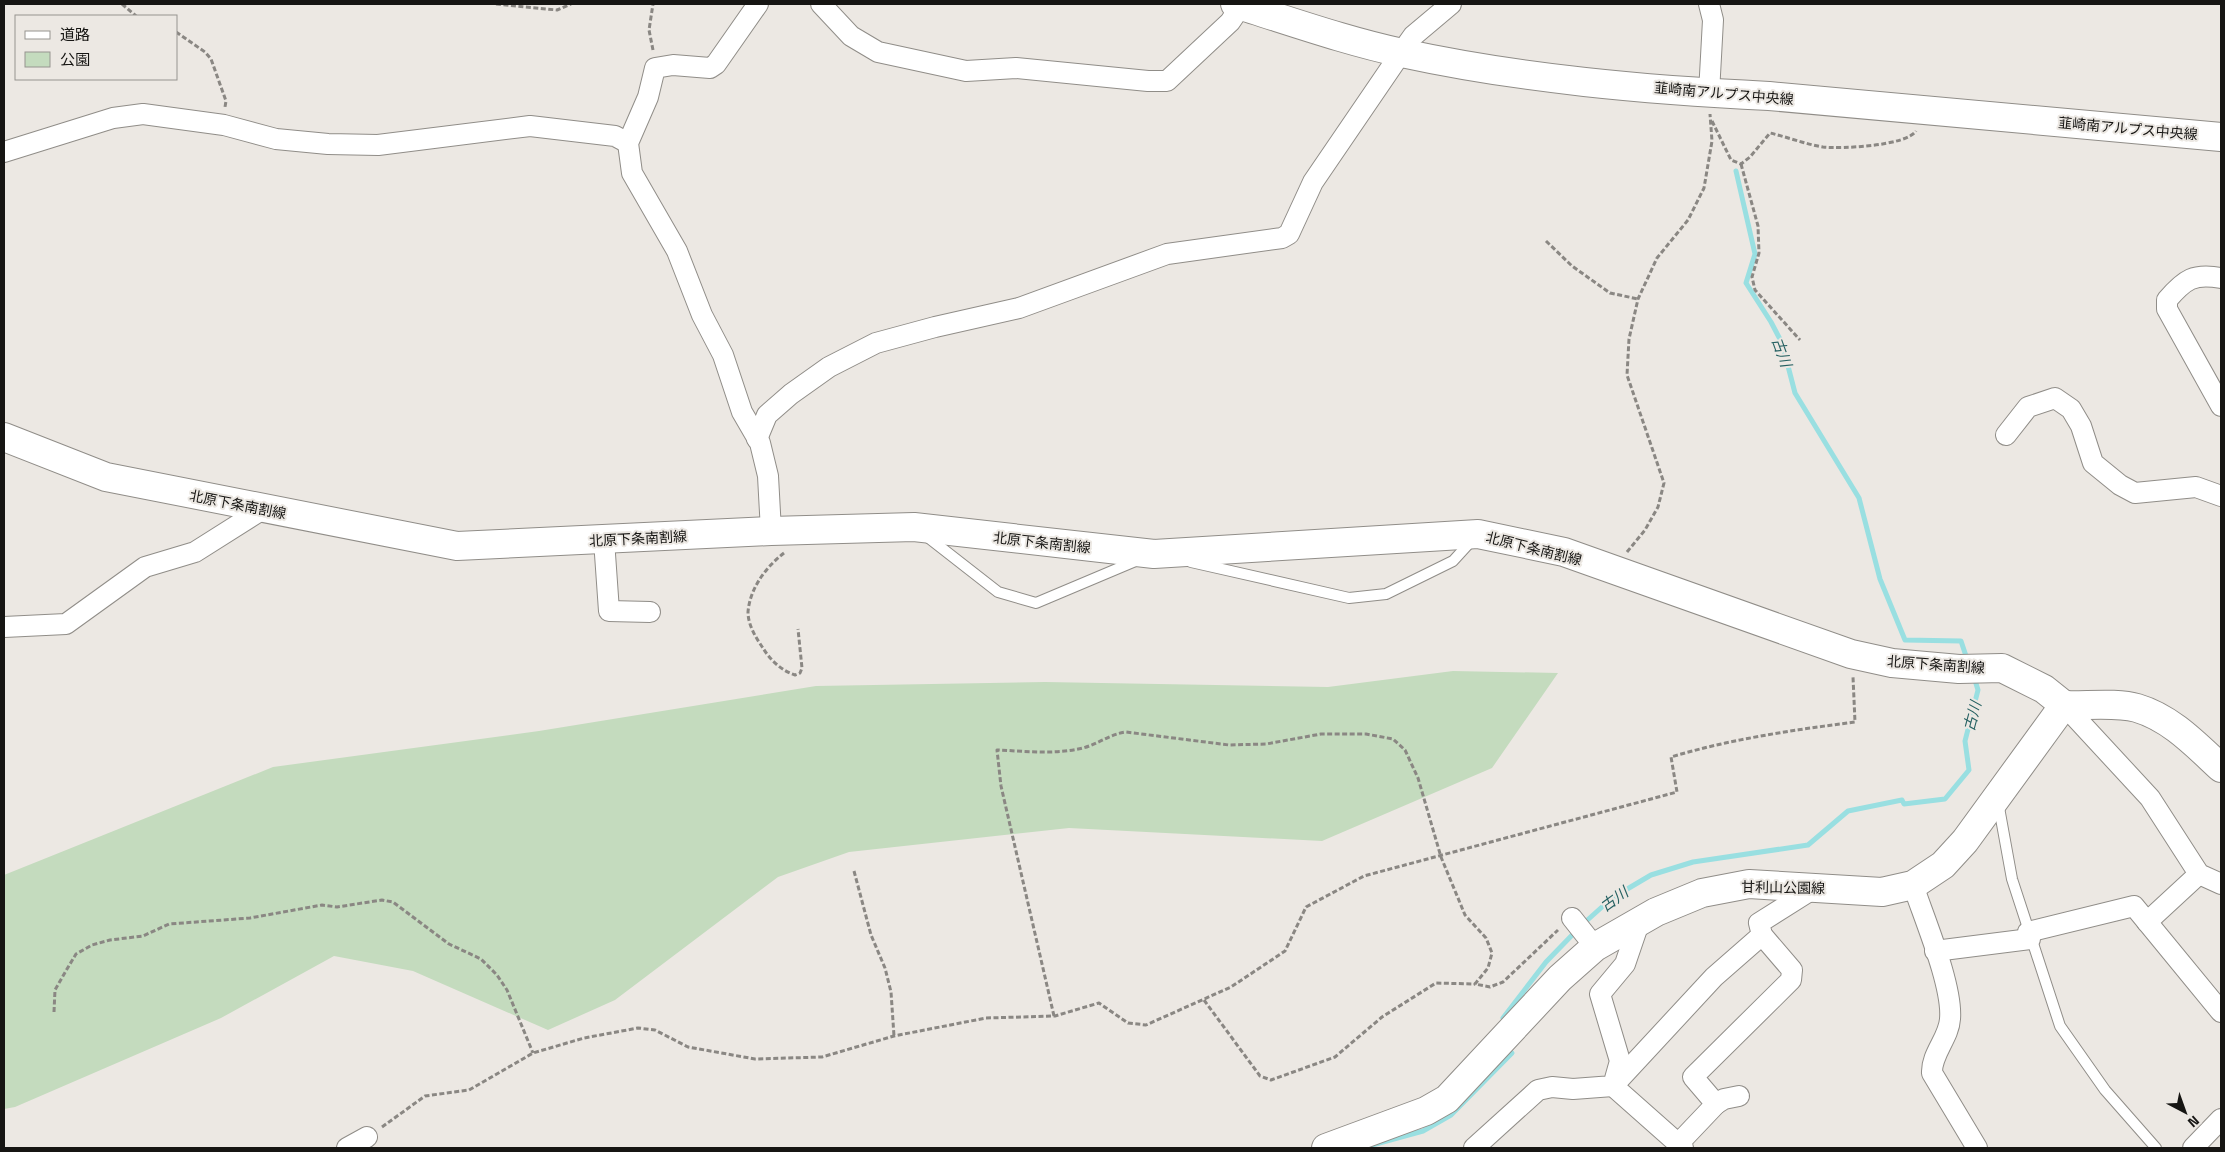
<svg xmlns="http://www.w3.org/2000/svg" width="2225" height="1152" font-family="'Titillium Web','Noto Sans JP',sans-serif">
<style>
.green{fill:#c4dbbe}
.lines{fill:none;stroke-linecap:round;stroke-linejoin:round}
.stream{stroke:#99dfe1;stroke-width:5}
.service-casing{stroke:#908d88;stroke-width:12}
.minor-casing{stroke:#908d88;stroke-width:22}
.secondary-casing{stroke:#908d88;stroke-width:30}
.primary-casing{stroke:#908d88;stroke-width:30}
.path{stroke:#8a8783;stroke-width:3;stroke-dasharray:5 2.5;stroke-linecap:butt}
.service{stroke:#fff;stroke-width:10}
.minor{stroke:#fff;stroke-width:20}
.secondary{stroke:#fff;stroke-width:28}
.primary{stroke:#fff;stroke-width:28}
.labels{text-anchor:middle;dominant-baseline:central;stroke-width:4;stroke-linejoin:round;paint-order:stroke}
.street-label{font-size:14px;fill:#161513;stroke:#ece8e3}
.water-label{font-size:15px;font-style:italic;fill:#266162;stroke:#ece8e3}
</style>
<rect width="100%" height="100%" fill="#ece8e3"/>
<!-- green -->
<path class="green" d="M1453 671 1558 673 1492 768 1322 841 1069 828 849 852 778 877 615 1000 548 1030 413 971 334 956 221 1018 15 1107 4 1109V875L273 767 539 731 816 686 1045 682 1328 687Z"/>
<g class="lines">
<!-- stream -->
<g class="stream">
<path d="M1736 171 1755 254 1746 283 1771 322 1782 343 1795 393 1859 498 1880 579 1905 640 1961 641 1968 662"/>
<path d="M1583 924 1612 898 1651 875 1693 862 1808 845 1848 811 1902 800 1904 804 1945 799 1969 770 1965 741 1978 690 1974 677"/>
<path d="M1503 1018 1546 962 1577 930"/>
<path d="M1372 1145 1423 1131 1451 1115 1512 1053"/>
</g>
<defs>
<g id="service">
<path d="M925 535 998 592 1036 603 1138 560"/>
<path d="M1191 562 1349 598 1386 594 1453 561 1474 538"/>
<path d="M1998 802 2012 879 2060 1026 2105 1090 2156 1148"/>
</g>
<g id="minor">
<path d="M758 4 716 64 710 68 673 65 655 68 648 97 628 143 632 173 677 251 702 315 723 355 742 412 760 443 768 476 771 531"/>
<path d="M821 4 851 36 878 52 966 71 1016 68 1148 81H1167L1230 22 1241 6"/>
<path d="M1709 93 1713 20 1709 4"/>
<path d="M4 152 113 118 143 114 224 125 276 139 328 144 378 145 530 126 615 136 628 143"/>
<path d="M2221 278C2194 273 2185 279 2167 300V309L2221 406"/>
<path d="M2006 435 2028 407 2055 398 2071 409 2081 426 2093 463 2120 485 2135 493 2196 487 2221 496"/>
<path d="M757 439 767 415 791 394 829 367 876 343 935 327 1019 308 1167 254 1282 238 1289 234 1313 182 1401 53 1413 36 1451 4"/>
<path d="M604 540 609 611 650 612"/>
<path d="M4 627 66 624 145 567 195 552 263 509"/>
<path d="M2064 705 2150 798 2199 874 2221 884"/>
<path d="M1913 885C1924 918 1953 986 1950 1019 1949 1038 1931 1054 1932 1073L1977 1148"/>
<path d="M1572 918 1595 947"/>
<path d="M2147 922 2199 874"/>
<path d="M2028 932 2134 906 2221 1012"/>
<path d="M1935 951 2030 939"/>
<path d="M1716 1104 1724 1099 1739 1096"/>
<path d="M1678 1144 1716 1104 1693 1077 1791 980 1792 970 1762 935"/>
<path d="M347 1148 367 1137"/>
<path d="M1474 1148 1538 1090 1552 1087 1573 1089 1613 1086 1620 1061 1600 994 1625 964 1640 920"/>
<path d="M1683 1148 1613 1086 1714 977 1762 935 1759 923 1816 887"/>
<path d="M2193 1148 2221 1119"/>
</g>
<g id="secondary">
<path d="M4 437 106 477 457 546 771 531 914 527 1154 554 1478 534 1564 552 1851 654 1892 663 1959 669 2002 668 2044 689 2064 705"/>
<path d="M1326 1148 1426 1111 1447 1099 1560 978 1595 947 1656 912 1702 893 1749 884 1882 892 1913 885 1943 865 1965 841 2064 705C2085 706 2117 702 2137 708 2171 718 2196 745 2221 768"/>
</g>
<path id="primary" d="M1235 4C1290 21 1346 41 1402 53 1522 79 1647 90 1769 96L2221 137"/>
</defs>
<!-- service casing -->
<use href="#service" class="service-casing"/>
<!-- minor casing -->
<use href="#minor" class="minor-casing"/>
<!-- secondary casing -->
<use href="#secondary" class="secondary-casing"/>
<!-- primary casing -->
<use href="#primary" class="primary-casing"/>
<!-- path -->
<g class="path">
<path d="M122 4 136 16"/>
<path d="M496 4 557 10 571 4"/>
<path d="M176 32 205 52 211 59 226 101 225 107"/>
<path d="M653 50 649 30 653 4"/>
<path d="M1712 121 1731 160 1741 164 1750 157 1770 133C1787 137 1805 144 1823 147 1841 149 1906 146 1916 131"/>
<path d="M1741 164 1758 226 1759 253 1752 277 1755 290 1800 340"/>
<path d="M1546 241 1572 266 1610 293 1638 299"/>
<path d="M1627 552 1645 530 1658 507 1664 483 1627 375 1629 339 1638 299 1657 258 1688 220 1704 188 1712 141 1710 114"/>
<path d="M784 553C766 567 750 588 748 612 748 625 756 638 763 648 770 660 782 671 795 675L800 673 802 668 798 629"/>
<path d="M854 871 871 935 885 968 891 992 894 1036"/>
<path d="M1204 1000 1260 1076 1271 1080 1335 1057 1382 1017 1436 983 1475 984"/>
<path d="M54 1012 55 990 67 969 76 954 92 945 110 940 143 936 169 924 250 918 322 905 337 907 382 900 393 902 449 944 481 959 497 975 507 990 533 1053"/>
<path d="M1054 1016 1001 786 997 750C1025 751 1055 755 1083 748 1098 744 1110 734 1126 732L1229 745 1266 744 1321 734H1366L1393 739 1405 750 1418 778 1441 857 1465 915 1486 938 1492 953 1488 968 1475 984 1490 987 1503 982 1558 930"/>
<path d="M382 1127 425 1096 469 1090 533 1053 584 1038 638 1028 655 1030 688 1047 755 1059 822 1057 894 1036 986 1018 1055 1016 1099 1003 1128 1023 1146 1025 1231 987 1285 951 1306 907 1364 876 1677 792 1671 757C1731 739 1793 730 1855 722L1853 677"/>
</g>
<!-- service -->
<use href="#service" class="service"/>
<!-- minor -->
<use href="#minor" class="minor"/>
<!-- secondary -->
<use href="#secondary" class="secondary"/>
<!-- primary -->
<use href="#primary" class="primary"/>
</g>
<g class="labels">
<!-- street labels -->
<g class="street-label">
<text transform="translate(1724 93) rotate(5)">韮崎南アルプス中央線</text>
<text transform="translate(2128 128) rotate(5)">韮崎南アルプス中央線</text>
<text transform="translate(238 504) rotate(11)">北原下条南割線</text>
<text transform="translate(638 538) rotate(-3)">北原下条南割線</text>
<text transform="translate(1042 542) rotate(6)">北原下条南割線</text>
<text transform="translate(1534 548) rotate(14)">北原下条南割線</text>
<text transform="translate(1936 664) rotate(4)">北原下条南割線</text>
<text transform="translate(1783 887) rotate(1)">甘利山公園線</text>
</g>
<!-- water labels -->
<g class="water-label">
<text transform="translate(1782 352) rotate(70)">古川</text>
<text transform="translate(1972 716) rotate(-75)">古川</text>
<text transform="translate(1614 899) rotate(-36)">古川</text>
</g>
</g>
<!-- border -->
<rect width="2225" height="1152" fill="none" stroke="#161513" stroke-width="10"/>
<!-- legend -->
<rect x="15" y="15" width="162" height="65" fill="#ece8e3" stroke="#969490"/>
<rect x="25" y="31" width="25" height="8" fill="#ffffff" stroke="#969490"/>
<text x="60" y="40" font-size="15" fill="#161513">道路</text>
<rect x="25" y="52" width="25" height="15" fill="#c4dbbe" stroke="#969490"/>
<text x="60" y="65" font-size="15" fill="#161513">公園</text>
<!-- north arrow -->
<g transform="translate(2185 1112) rotate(139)" stroke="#ece8e3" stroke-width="4" paint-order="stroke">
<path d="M0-4L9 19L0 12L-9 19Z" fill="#161513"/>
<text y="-8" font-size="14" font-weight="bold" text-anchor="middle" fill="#161513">N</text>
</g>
</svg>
